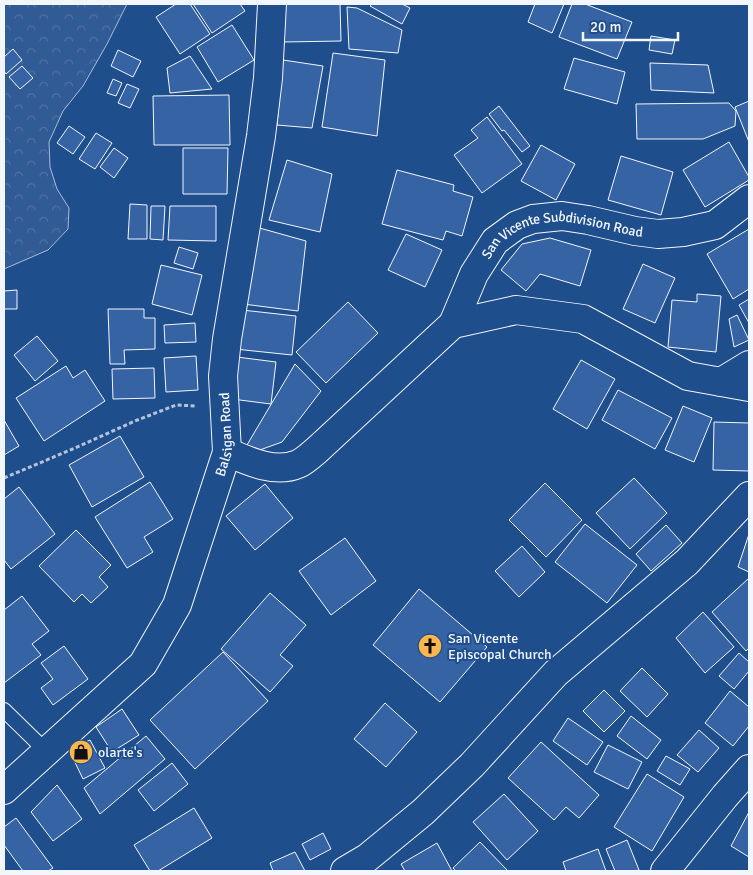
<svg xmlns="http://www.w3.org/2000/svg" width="753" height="875" viewBox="0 0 753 875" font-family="Signika,sans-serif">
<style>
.forest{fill:url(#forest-crowns);stroke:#a8bbd7}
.building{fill:#3563a3;stroke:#f2f6ff}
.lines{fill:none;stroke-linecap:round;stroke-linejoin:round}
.lane-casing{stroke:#f2f6ff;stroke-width:16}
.street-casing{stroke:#f2f6ff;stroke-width:30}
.secondary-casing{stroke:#f2f6ff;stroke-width:30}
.path{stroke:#b3c4dc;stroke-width:3;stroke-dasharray:4 2.5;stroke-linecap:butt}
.lane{stroke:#1f4e8c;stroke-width:14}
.street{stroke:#1f4e8c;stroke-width:28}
.secondary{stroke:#1f4e8c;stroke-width:28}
.labels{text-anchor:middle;stroke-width:4;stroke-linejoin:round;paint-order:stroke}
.street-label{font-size:14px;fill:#f2f6ff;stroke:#1f4e8c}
.poi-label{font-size:14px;fill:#f2f6ff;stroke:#1f4e8c;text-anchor:start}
</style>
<defs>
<pattern id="forest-crowns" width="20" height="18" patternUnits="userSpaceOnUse" patternTransform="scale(1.25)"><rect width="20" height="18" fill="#305b95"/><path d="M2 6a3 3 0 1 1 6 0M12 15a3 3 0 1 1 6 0" fill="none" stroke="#4e73a5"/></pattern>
</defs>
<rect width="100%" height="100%" fill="#1f4e8c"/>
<polygon class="forest" points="4,4 127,4 107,44 83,86 63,111 49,142 50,167 57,189 69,208 68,229 48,250 4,269"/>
<g class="building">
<polygon points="176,4 190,4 210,34 180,54 156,17"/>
<polygon points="193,4 240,4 245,11 212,33"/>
<polygon points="282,4 340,4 341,41 283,42"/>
<polygon points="372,4 402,4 410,8 402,24 370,6"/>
<polygon points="535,4 564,4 552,33 528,22"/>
<polygon points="572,4 585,4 632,22 617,59 559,37"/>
<polygon points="347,7 357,8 402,30 398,53 349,49"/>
<polygon points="232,25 254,60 218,82 197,47"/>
<polygon points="651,36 675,40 672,54 649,50"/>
<polygon points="13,49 22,60 6,74 4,71 4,57"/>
<polygon points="118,50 141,61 133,77 111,66"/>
<polygon points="333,53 385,60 377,136 322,127"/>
<polygon points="190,56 212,89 170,93 167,68"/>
<polygon points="574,58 625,72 617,104 564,89"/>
<polygon points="283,60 323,66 312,128 277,125"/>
<polygon points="650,63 708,65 714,93 651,90"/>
<polygon points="22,66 33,78 20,89 9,77"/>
<polygon points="113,79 122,83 116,96 107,93"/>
<polygon points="127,84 139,89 130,108 118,103"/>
<polygon points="229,95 230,145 154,145 153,96"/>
<polygon points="749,101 749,142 735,107"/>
<polygon points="729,103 736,111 735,126 703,139 637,139 636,104"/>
<polygon points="499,106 530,146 522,152 504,130 502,131 489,114"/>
<polygon points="487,117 522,164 482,193 454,155 478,138 471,130"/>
<polygon points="69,126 85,137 73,154 57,143"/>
<polygon points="96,133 112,143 95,169 79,159"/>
<polygon points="729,142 749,177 749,180 705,207 683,170"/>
<polygon points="541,145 575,164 556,200 521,181"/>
<polygon points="114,148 128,158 114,178 100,167"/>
<polygon points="183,148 228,148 227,194 183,194"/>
<polygon points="621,156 673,172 661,215 608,200"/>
<polygon points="287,160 332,174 320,232 269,220"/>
<polygon points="397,170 454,185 453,191 473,197 462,236 446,231 443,240 382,224"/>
<polygon points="130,204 147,205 147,239 128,239"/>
<polygon points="151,206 165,206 163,240 150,239"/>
<polygon points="170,206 216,206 216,241 168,240"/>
<polygon points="256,227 306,241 298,311 243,304"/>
<polygon points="749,229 749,289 733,299 707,254"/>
<polygon points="406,234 442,250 425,287 388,270"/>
<polygon points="550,238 591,250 580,286 540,274 526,291 501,270 522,244"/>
<polygon points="179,247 198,253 193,269 174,263"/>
<polygon points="643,264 675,278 655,323 623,309"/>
<polygon points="161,265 202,275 192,315 152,304"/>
<polygon points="17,290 17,309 4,309 4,291"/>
<polygon points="697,294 721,296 716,352 668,347 672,300 697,302"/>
<polygon points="749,299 749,323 739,305"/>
<polygon points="348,302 378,333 326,383 296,352"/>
<polygon points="108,309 144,309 144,318 155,318 155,349 124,350 125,364 110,364"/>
<polygon points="242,310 296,316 292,355 235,349"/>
<polygon points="737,315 749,340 734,347 729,319"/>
<polygon points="195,323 196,342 165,343 164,325"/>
<polygon points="37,336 58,361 35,381 14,355"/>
<polygon points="196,356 198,390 166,392 164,358"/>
<polygon points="229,356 276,362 271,404 224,398"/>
<polygon points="581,360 615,379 587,429 553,409"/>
<polygon points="295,364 321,391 282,442 257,451 244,450"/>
<polygon points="66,366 73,378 85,370 105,401 44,441 16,398"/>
<polygon points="154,368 155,398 113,399 112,369"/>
<polygon points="618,390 672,418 655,449 602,420"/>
<polygon points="683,406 712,418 694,462 665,450"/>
<polygon points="4,420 19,446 4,455"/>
<polygon points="714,422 749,423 749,471 713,470"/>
<polygon points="120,436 144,477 92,507 69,465"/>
<polygon points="634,478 667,513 630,549 596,513"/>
<polygon points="150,482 173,519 144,537 153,552 127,568 95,517"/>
<polygon points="545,483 582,520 546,557 509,520"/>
<polygon points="265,484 293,518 255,550 226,516"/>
<polygon points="19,487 55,534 11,569 4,560 4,499"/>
<polygon points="585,524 637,565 607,603 555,562"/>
<polygon points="666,525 682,543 651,571 636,554"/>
<polygon points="76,530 111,565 99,577 108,587 91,603 82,594 74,602 39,566"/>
<polygon points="749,534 749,572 738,567"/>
<polygon points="345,538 376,581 331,615 299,571"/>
<polygon points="522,546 545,572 519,597 495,571"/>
<polygon points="749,578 749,648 746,651 712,612"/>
<polygon points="419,589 487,647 440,702 373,645"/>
<polygon points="270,593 306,625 280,655 293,666 270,692 221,649"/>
<polygon points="22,596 49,631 32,644 41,655 4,683 4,610"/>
<polygon points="703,612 734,647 705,673 676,638"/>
<polygon points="64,646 88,679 53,705 41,688 53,679 41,663"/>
<polygon points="223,652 268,701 195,769 150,720"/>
<polygon points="739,653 749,662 749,671 734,689 719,676"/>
<polygon points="642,668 668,694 647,717 620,691"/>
<polygon points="604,690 625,711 604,732 583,711"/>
<polygon points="730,691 749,707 749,726 733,746 705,723"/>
<polygon points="385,703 417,732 386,767 354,739"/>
<polygon points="122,709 139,735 112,752 96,727"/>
<polygon points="631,716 661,740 647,759 617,736"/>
<polygon points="568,718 603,742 587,765 553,741"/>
<polygon points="699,730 719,748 698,772 677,755"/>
<polygon points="146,736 165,759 100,814 84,788"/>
<polygon points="90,740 105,768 83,779 69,750"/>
<polygon points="541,742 599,795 579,818 566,807 554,820 508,778"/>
<polygon points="608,745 642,762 628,789 594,772"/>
<polygon points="666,756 690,769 680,785 657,771"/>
<polygon points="172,763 188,784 154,811 138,790"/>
<polygon points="647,774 684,797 652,851 614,827"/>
<polygon points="57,785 82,819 53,841 31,812"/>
<polygon points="504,794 538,831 507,860 473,822"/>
<polygon points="194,808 212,838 158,871 150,871 134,845"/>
<polygon points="749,812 749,857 731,846"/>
<polygon points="16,818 53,868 48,871 23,871 4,845 4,827"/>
<polygon points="323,833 331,849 310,860 302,844"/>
<polygon points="627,840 639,870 635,871 615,871 606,849"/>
<polygon points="480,842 508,871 456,871 453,868"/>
<polygon points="437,843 452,871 405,871 401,864"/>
<polygon points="598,849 606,871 566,871 563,862"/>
<polygon points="295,852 305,871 273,871 270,863"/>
</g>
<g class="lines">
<g class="lane-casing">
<polyline id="lane" points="4,710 46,751"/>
</g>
<g class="street-casing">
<g id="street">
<polyline points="453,324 516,310 583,319 688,376 749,387"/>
<polyline points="721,382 749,365"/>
<path id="s1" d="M227,452c21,9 48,22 71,12 7,-3 14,-10 19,-14l136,-126 21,-50 21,-33 22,-16 16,-6 29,-3 26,4 47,11 23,3 25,-2 32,-7 34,-26"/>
<polyline points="345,871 367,858 423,812 472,765 556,673 687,562 749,496"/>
<polyline points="665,871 725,796 749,769"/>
</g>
</g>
<g class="secondary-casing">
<g id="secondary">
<path id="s2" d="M4,790l139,-126 34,-59 50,-153 -4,-76 4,-37 34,-203 7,-58 4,-74"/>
</g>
</g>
<polyline class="path" points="4,478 75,448 135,421 176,405 196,406"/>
<use href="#lane" class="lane"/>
<use href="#street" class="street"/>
<use href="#secondary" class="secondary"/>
</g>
<defs>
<g id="church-disc" transform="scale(1.25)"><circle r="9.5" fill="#ffb74d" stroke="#1f4e8c"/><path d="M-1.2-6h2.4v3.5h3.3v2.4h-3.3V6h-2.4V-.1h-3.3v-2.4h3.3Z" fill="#111"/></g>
<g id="shop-disc" transform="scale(1.25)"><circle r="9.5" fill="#ffb74d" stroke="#1f4e8c"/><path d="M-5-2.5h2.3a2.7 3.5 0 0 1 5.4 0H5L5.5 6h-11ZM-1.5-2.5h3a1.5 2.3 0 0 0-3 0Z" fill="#111"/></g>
</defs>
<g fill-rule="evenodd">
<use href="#church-disc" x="430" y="646"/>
<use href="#shop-disc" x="81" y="752"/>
</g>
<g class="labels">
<g class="street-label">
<text dy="5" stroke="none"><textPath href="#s1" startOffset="445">San Vicente Subdivision Road</textPath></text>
<text dy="5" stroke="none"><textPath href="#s2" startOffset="434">Balsigan Road</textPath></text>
</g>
<g class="poi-label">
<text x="448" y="643">San Vicente<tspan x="448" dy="16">Episcopal Church</tspan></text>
<text x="98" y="757">olarte's</text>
</g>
</g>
<rect width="753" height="875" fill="none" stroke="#f2f6ff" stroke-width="10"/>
<path d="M583 32v8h95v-8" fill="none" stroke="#f2f6ff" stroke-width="2.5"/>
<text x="590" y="32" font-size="15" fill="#f2f6ff" stroke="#1f4e8c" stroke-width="4" paint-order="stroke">20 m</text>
</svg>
